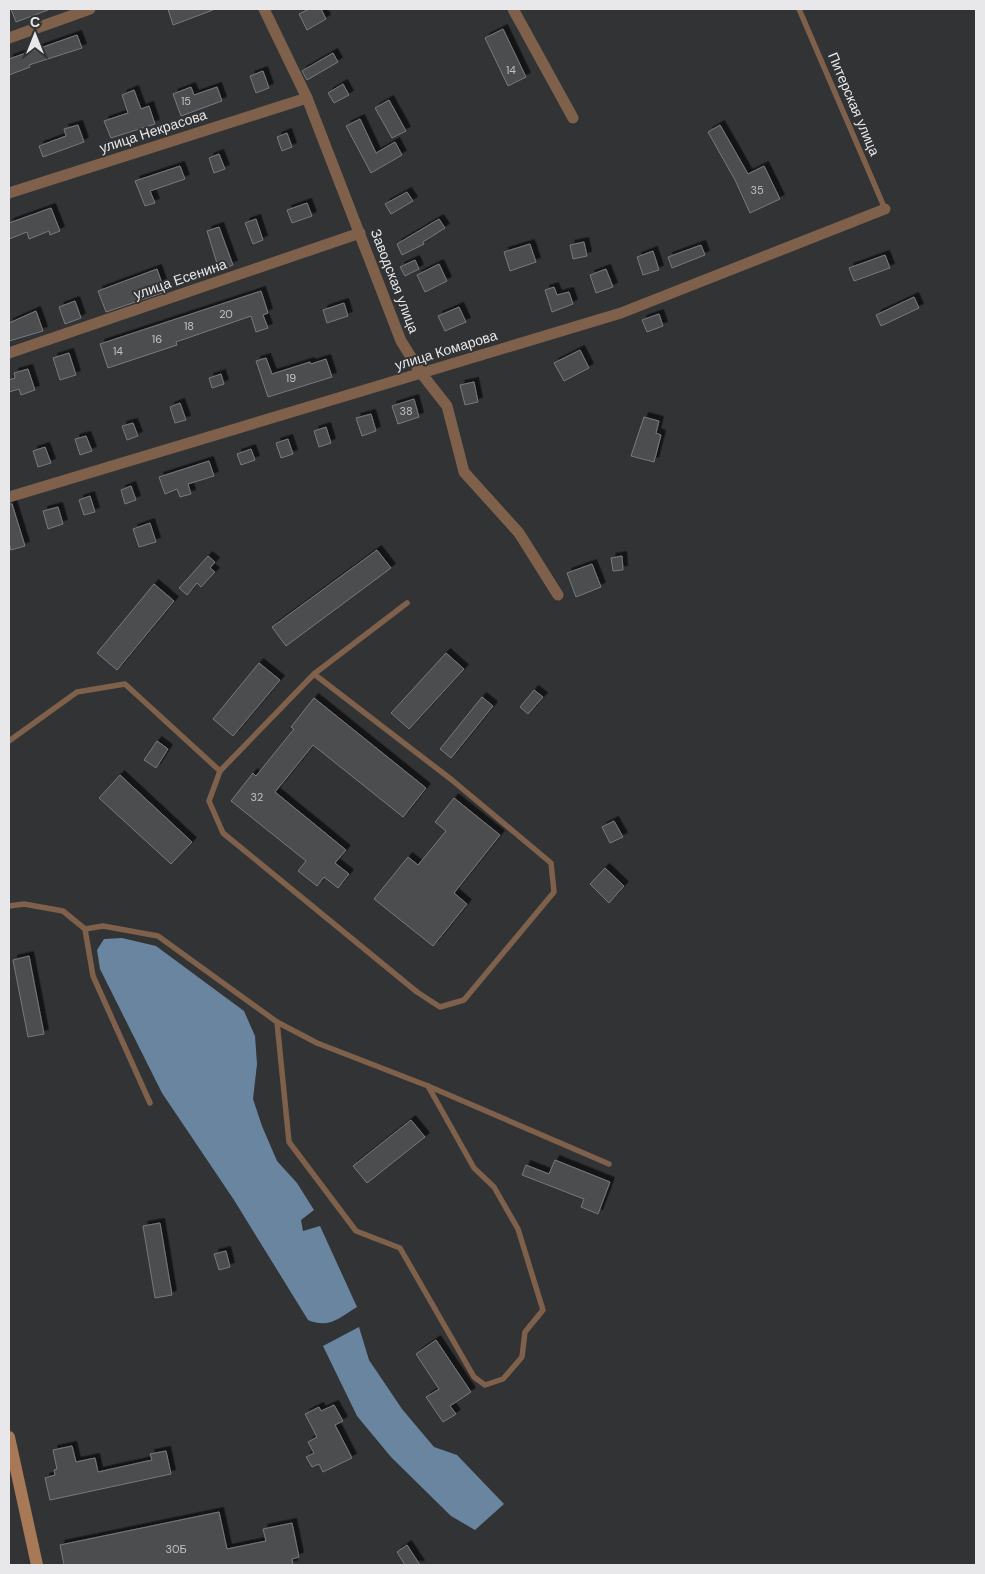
<svg xmlns="http://www.w3.org/2000/svg" width="985" height="1574" viewBox="0 0 985 1574" font-family="'DM Sans',sans-serif">
<style>
.water{fill:#6985a0}
.building{fill:#4c4d50;stroke:#78797b;filter:url(#shadow)}
.lines{fill:none;stroke-linecap:round;stroke-linejoin:round}
.service{stroke:#7e604b;stroke-width:5.5}
.minor{stroke:#7e604b;stroke-width:11}
.secondary{stroke:#a77956;stroke-width:12}
.labels{text-anchor:middle;stroke-width:4;stroke-linejoin:round;paint-order:stroke}
.number-label{font-size:11px;fill:#c1c1c4}
.street-label{font-size:14px;fill:#e8e8ea;stroke:#323335}
</style>
<defs>
<filter id="shadow"><feDropShadow dx="4.5" dy="-4.5" stdDeviation="0" flood-color="#0009"/></filter>
</defs>
<rect width="100%" height="100%" fill="#323335"/>
<g class="water">
<path d="M122,938l34,8 88,65 11,25 2,28 -4,35 9,27 15,35 20,22 17,27 -13,10 2,11 17,-5 37,81c-18,11 -28,22 -49,13l-74,-120 -72,-107 -62,-124 -3,-19 7,-11z"/>
<polygon points="359,1327 369,1360 402,1409 434,1447 457,1455 504,1504 475,1530 451,1516 391,1457 357,1416 323,1346"/>
</g>
<g class="building">
<polygon points="11,9 48,9 48,10 16,22"/>
<polygon points="168,9 213,9 213,10 173,25"/>
<polygon points="309,9 321,9 326,19 307,30 299,14"/>
<polygon points="503,29 526,77 508,86 485,38"/>
<polygon points="77,35 82,48 29,65 30,67 9,75 9,59"/>
<polygon points="333,53 338,62 307,80 302,71"/>
<polygon points="263,71 269,88 256,93 250,76"/>
<polygon points="343,84 349,95 334,103 328,93"/>
<polygon points="191,87 194,95 217,87 222,101 181,116 173,94"/>
<polygon points="134,90 141,109 149,106 155,124 111,138 104,121 128,113 122,95"/>
<polygon points="389,100 406,131 392,138 375,108"/>
<polygon points="360,119 376,153 395,142 402,155 371,173 346,126"/>
<polygon points="78,125 84,142 43,157 39,146 66,136 64,129"/>
<polygon points="720,125 748,174 764,166 780,199 750,213 735,180 708,132"/>
<polygon points="287,133 292,147 282,151 277,137"/>
<polygon points="219,154 225,169 214,173 209,158"/>
<polygon points="180,166 185,179 150,191 155,203 145,206 135,181"/>
<polygon points="407,192 413,201 391,214 385,204"/>
<polygon points="307,203 312,216 292,223 287,210"/>
<polygon points="51,208 60,231 50,235 49,231 29,239 27,232 9,239 9,223"/>
<polygon points="256,219 263,240 253,244 245,223"/>
<polygon points="439,219 445,228 423,242 424,244 402,255 397,244"/>
<polygon points="219,227 233,265 219,270 207,231"/>
<polygon points="584,242 587,256 573,259 570,245"/>
<polygon points="530,244 536,262 510,271 504,252"/>
<polygon points="701,245 705,255 672,268 668,257"/>
<polygon points="653,251 659,270 643,275 637,257"/>
<polygon points="885,255 890,268 854,281 849,268"/>
<polygon points="415,260 419,269 405,276 400,267"/>
<polygon points="439,264 447,281 425,292 417,275"/>
<polygon points="157,269 165,292 106,312 98,291"/>
<polygon points="606,269 613,287 596,293 590,275"/>
<polygon points="554,287 557,295 569,292 573,304 552,312 545,290"/>
<polygon points="261,291 268,313 263,315 268,328 256,332 251,316 176,342 177,345 108,368 100,344"/>
<polygon points="914,297 919,308 881,326 876,315"/>
<polygon points="75,301 81,318 65,324 59,307"/>
<polygon points="344,303 348,316 327,323 323,310"/>
<polygon points="459,307 466,322 445,331 438,316"/>
<polygon points="36,311 43,331 9,341 9,323"/>
<polygon points="659,314 663,326 647,332 642,320"/>
<polygon points="580,350 589,368 564,381 554,363"/>
<polygon points="69,353 76,375 60,380 53,358"/>
<polygon points="266,358 272,374 310,362 311,364 326,359 332,377 268,397 256,361"/>
<polygon points="28,369 35,390 21,395 19,389 9,392 9,380 15,378 14,373"/>
<polygon points="221,374 224,384 212,388 209,378"/>
<polygon points="474,382 478,402 465,405 460,385"/>
<polygon points="414,399 419,417 398,424 392,406"/>
<polygon points="180,403 186,420 175,423 170,407"/>
<polygon points="371,414 376,431 362,436 356,418"/>
<polygon points="644,417 659,421 656,433 661,435 654,462 631,456"/>
<polygon points="133,423 138,436 127,440 122,426"/>
<polygon points="326,427 331,443 319,447 314,431"/>
<polygon points="86,436 92,451 80,455 75,439"/>
<polygon points="288,439 293,454 281,458 276,443"/>
<polygon points="45,447 51,463 38,467 33,451"/>
<polygon points="251,449 255,460 241,465 237,454"/>
<polygon points="209,461 214,476 188,484 191,494 180,497 177,489 165,494 159,477"/>
<polygon points="131,486 136,500 125,504 121,490"/>
<polygon points="90,496 95,512 84,515 79,500"/>
<polygon points="9,504 12,504 25,546 11,550 9,543"/>
<polygon points="58,507 63,524 48,529 43,511"/>
<polygon points="150,523 156,542 139,547 133,529"/>
<polygon points="377,550 391,568 286,646 272,627"/>
<polygon points="208,556 215,562 210,568 215,572 201,587 197,583 187,595 179,588"/>
<polygon points="622,556 623,570 613,571 611,558"/>
<polygon points="592,564 601,587 576,597 567,573"/>
<polygon points="154,584 174,601 117,670 97,653"/>
<polygon points="446,653 464,669 409,729 391,713"/>
<polygon points="259,663 280,680 233,736 213,719"/>
<polygon points="534,690 543,697 528,714 520,707"/>
<polygon points="482,697 493,706 451,758 440,749"/>
<polygon points="314,698 426,788 403,817 313,745 275,792 346,850 335,863 349,874 338,888 324,877 317,886 298,871 306,861 231,801 253,773 256,776 294,729 291,727"/>
<polygon points="157,741 168,749 156,768 144,760"/>
<polygon points="120,775 192,842 171,864 99,798"/>
<polygon points="454,798 500,835 454,893 467,904 433,946 374,899 408,857 418,865 446,831 435,822"/>
<polygon points="614,821 623,837 610,843 602,827"/>
<polygon points="605,868 624,886 609,903 590,884"/>
<polygon points="29,956 44,1034 28,1037 13,960"/>
<polygon points="411,1120 425,1137 367,1183 353,1166"/>
<polygon points="555,1160 610,1182 598,1214 581,1207 584,1199 522,1175 526,1165 549,1174"/>
<polygon points="160,1223 172,1295 155,1298 143,1226"/>
<polygon points="226,1251 230,1267 219,1270 214,1254"/>
<polygon points="436,1340 471,1392 450,1406 456,1414 443,1422 426,1397 439,1389 416,1354"/>
<polygon points="334,1405 343,1421 335,1425 352,1458 323,1472 319,1464 312,1467 306,1457 314,1453 308,1442 317,1437 305,1414 319,1407 321,1411"/>
<polygon points="72,1446 76,1462 95,1458 98,1472 152,1460 150,1454 166,1451 171,1474 50,1500 45,1478 55,1475 54,1470 57,1469 53,1450"/>
<polygon points="219,1512 227,1549 266,1541 263,1529 292,1523 299,1557 292,1559 293,1565 64,1565 60,1545"/>
<polygon points="407,1545 420,1565 405,1565 397,1552"/>
</g>
<g class="lines">
<g class="service">
<polyline points="799,9 885,209"/>
<polyline points="314,674 452,780 551,863 554,892 464,1000 440,1007 417,992 223,833 209,801 220,771 314,674 407,603"/>
<polyline points="9,741 77,692 125,684 220,771"/>
<polyline points="9,906 24,904 63,911 85,929 93,976 150,1103"/>
<polyline points="85,929 103,926 158,936 277,1022 317,1043 428,1086 609,1164"/>
<polyline points="277,1022 289,1142 356,1231 400,1248 474,1377 485,1385 503,1379 522,1357 525,1332 543,1310 518,1229 494,1187 474,1168 428,1086"/>
</g>
<g class="minor">
<polyline points="264,9 307,98 401,341 421,373 447,406 464,472 519,533 558,595"/>
<polyline points="513,9 573,118"/>
<polyline points="9,38 90,9"/>
<polyline points="9,193 307,98"/>
<polyline points="9,353 360,233"/>
<polyline points="9,497 621,313 885,209"/>
</g>
<polyline class="secondary" points="9,1437 37,1565"/>
</g>
<g class="labels">
<g class="number-label">
<text x="511" y="74">14</text>
<text x="186" y="105">15</text>
<text x="757" y="194">35</text>
<text x="226" y="318">20</text>
<text x="189" y="330">18</text>
<text x="157" y="343">16</text>
<text x="118" y="355">14</text>
<text x="291" y="382">19</text>
<text x="406" y="415">38</text>
<text x="257" y="801">32</text>
<text x="176" y="1553">30Б</text>
</g>
<g class="street-label">
<text transform="translate(854 104) rotate(67)" y="5">Питерская улица</text>
<text transform="translate(153 131) rotate(-18)" y="5">улица Некрасова</text>
<text transform="translate(180 279) rotate(-19)" y="5">улица Есенина</text>
<text transform="translate(395 281) rotate(69)" y="5">Заводская улица</text>
<text transform="translate(446 350) rotate(-17)" y="5">улица Комарова</text>
</g>
</g>
<rect width="985" height="1574" fill="none" stroke="#e8e8ea" stroke-width="20"/>
<g transform="translate(35 35)" stroke="#323335" stroke-width="4" paint-order="stroke">
<path d="M0-4L9 19L0 12L-9 19Z" fill="#e8e8ea"/>
<text y="-8" font-size="14" font-weight="bold" text-anchor="middle" fill="#e8e8ea">С</text>
</g>
</svg>
